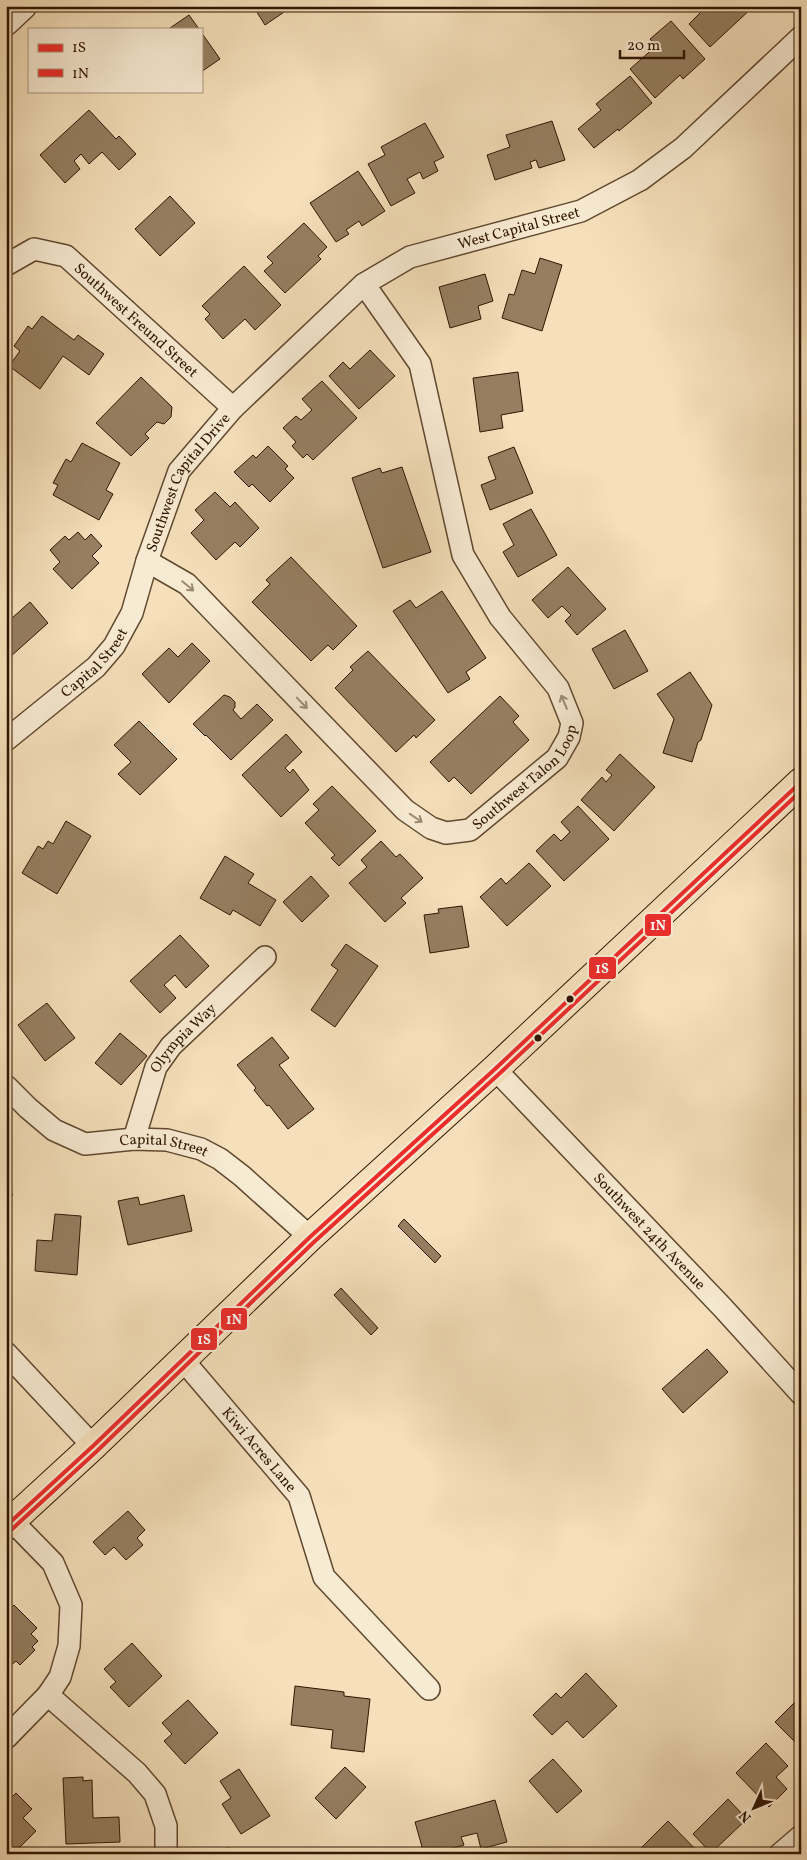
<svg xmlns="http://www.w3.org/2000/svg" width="807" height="1860" viewBox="0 0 807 1860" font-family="Vollkorn,serif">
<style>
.building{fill:#967f61;stroke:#301500}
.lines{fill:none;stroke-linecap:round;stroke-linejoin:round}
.minor-casing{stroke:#61482f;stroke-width:24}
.tertiary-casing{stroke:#61482f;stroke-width:29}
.primary-casing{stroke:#301500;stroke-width:30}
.minor{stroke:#f8ebd3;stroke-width:21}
.tertiary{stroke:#f8ebd3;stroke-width:26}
.primary{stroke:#f5e0bb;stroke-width:28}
.bus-1-casing{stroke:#f8ebd3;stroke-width:8}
.bus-2-casing{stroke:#f8ebd3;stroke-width:8}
.bus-1{stroke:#ec2d2c;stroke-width:4}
.bus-2{stroke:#ec2d2c;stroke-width:4}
.oneway{stroke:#9e8b74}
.bus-dot{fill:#301500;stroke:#f8ebd3;stroke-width:2}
.labels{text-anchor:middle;stroke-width:4;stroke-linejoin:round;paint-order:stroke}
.street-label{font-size:15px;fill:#301500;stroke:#f8ebd3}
.line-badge{stroke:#f8ebd3;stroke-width:2}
.badge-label{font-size:14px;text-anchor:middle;font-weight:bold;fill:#fff}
</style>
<rect width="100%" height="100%" fill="#f5e0bb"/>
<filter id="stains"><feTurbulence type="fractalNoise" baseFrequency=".004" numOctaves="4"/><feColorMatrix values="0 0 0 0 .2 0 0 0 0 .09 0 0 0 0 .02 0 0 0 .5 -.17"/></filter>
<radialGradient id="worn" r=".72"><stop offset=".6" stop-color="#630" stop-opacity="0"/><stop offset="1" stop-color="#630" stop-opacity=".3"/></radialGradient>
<g class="building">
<polygon points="253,6 293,6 265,25"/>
<polygon points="707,6 754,6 710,47 689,24"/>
<polygon points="189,15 199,29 170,29 170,28"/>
<polygon points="671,21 705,59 683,79 680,75 655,98 630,69 656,46 650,39"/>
<polygon points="201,32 220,59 201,72"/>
<polygon points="630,76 652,103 619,131 618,129 594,148 578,129 601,110 596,104"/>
<polygon points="89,110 116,139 119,136 136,154 119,170 102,152 89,164 81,154 74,161 80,169 65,183 40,155"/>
<polygon points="552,121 565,160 539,168 536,160 530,162 532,168 495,180 487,155 510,147 506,135"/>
<polygon points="425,123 444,157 434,162 438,171 423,179 420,172 407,179 415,193 391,206 368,164 385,155 381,147"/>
<polygon points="358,171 385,211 362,226 359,221 346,230 349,234 336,242 310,203"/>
<polygon points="170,196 195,223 160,256 135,229"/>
<polygon points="304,223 327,247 318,256 321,259 285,293 264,271 273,263 267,257"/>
<polygon points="540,258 562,265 542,331 502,318 509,294 514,295 522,270 535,274"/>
<polygon points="244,266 281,305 255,330 245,319 223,339 205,319 210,314 202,306"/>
<polygon points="485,274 493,301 478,306 481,319 450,328 439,287"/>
<polygon points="42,316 74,340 78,335 104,354 89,375 63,356 40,389 9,366 20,351 14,346 28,326 32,329"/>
<polygon points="370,350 395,376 359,409 329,376 343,362 350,369"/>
<polygon points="518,372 523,411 501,415 503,428 480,432 473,378"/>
<polygon points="141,377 172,407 171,417 164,424 157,422 145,434 149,438 131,456 96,423"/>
<polygon points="322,381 357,418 313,460 307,454 303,458 292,446 296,442 283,428 296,416 301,420 312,410 302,399"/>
<polygon points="82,443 120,463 106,490 113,494 99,520 53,495 58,485 53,483 66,459 71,462"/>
<polygon points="268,446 288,466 285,469 294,478 270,502 252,484 249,487 234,472 253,455 256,458"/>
<polygon points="514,447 533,493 490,510 481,485 496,479 488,457"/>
<polygon points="402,467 431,552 383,568 352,478 380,468 382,473"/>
<polygon points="215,492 230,507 235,502 259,528 240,547 235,542 216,560 191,533 204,520 195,510"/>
<polygon points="531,509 557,555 518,577 503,552 514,545 503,524"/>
<polygon points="78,532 85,540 91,534 102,546 92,556 99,563 72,589 53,569 60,562 50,550 65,536 69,540"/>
<polygon points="291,557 357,626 333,650 328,645 311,661 252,602 270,584 266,580"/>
<polygon points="568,567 606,609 577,635 565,621 571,615 562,606 548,618 532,600"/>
<polygon points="442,591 486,658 466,672 470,679 448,693 393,611 410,600 416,608"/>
<polygon points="30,602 48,623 10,657 6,653 6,612 12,618"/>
<polygon points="625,630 648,671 614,689 592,649"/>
<polygon points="192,643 210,661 169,703 142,674 169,648 178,657"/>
<polygon points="368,651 435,720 416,738 414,735 396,752 335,688 353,670 350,667"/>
<polygon points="690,672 712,705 701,740 698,742 692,762 663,753 674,719 657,694"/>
<polygon points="224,695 230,697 235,702 235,707 233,710 241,719 257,704 273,720 231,760 206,735 205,736 193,724"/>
<polygon points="500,696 519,716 513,722 529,740 471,794 454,777 449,782 430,762"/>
<polygon points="139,721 177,759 140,795 118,774 131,762 114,745"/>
<polygon points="286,734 302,752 285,768 290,773 293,769 309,790 281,817 242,775"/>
<polygon points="620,754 655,787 614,831 581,800 602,777 606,782 612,775 606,770"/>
<polygon points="332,786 376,831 339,866 331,858 335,855 305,823 319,810 313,804"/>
<polygon points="578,806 609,839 564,881 536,851 554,834 561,841 570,832 561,822"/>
<polygon points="66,821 91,836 57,894 22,873 38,846 43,849 48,841 53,844"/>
<polygon points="381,841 396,857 400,854 423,878 401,898 406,903 385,922 349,883 367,867 361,860"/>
<polygon points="225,856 254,874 248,883 276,900 260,926 233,910 230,915 200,898"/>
<polygon points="529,863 551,886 507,926 480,897 501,878 506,884"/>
<polygon points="311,876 329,896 302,922 283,902"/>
<polygon points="462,906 469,947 430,953 424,915 439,913 438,909"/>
<polygon points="180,935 209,966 186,988 175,975 164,985 176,998 160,1013 130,981"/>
<polygon points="346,944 378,966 335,1027 311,1010 338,970 331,965"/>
<polygon points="47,1003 75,1038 45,1061 18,1025"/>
<polygon points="120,1033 147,1056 121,1085 95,1063"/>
<polygon points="272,1037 289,1058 279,1065 314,1109 288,1129 269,1105 267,1106 254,1090 256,1088 237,1065"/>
<polygon points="6,1185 13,1195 6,1200"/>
<polygon points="184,1195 192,1231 128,1245 118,1201 138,1197 140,1205"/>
<polygon points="55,1214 81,1216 77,1275 35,1271 37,1240 52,1241"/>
<polygon points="404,1219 441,1256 435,1263 398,1226"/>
<polygon points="341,1288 378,1328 371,1335 334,1295"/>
<polygon points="707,1349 728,1372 683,1413 662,1389"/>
<polygon points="128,1511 145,1530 137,1538 143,1545 126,1560 114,1547 105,1555 93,1542"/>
<polygon points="14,1605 37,1628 31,1634 38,1641 32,1647 35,1650 20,1665 16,1661 6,1670 6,1613"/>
<polygon points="132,1643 162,1676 129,1707 110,1687 116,1682 104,1669"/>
<polygon points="586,1673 617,1706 583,1738 567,1721 552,1735 533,1715 556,1693 561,1698"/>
<polygon points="295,1686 344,1692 344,1696 370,1699 364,1752 331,1748 333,1730 291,1725"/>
<polygon points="798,1699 801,1701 801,1748 775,1722"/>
<polygon points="188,1700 218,1733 185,1764 164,1741 172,1734 162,1723"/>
<polygon points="766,1743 788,1766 776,1777 787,1789 769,1807 736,1773"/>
<polygon points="553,1759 582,1791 557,1813 529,1781"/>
<polygon points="345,1767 366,1787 336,1819 315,1798"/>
<polygon points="239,1769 270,1816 241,1834 222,1804 231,1798 220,1781"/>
<polygon points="83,1777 83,1781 92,1780 93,1818 119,1817 120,1842 66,1844 63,1778"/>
<polygon points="16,1793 32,1809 23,1818 36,1831 13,1854 6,1854 6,1803"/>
<polygon points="728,1799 747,1819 711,1853 693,1834"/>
<polygon points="495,1800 507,1842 481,1849 477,1833 461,1837 464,1845 433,1854 424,1854 415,1822"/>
<polygon points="668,1821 700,1854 635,1854"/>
<polygon points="226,1848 257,1851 257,1854 225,1854"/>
</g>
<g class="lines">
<g class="minor-casing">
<g id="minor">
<path id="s1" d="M6,265l28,-16 32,7 167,152"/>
<path id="s2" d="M147,561l40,23 218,226 26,18 15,5 24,-3 87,-72 12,-21 3,-14 -14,-35 -58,-71 -37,-62 -43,-191 -56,-80"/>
<path id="s3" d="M6,740l90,-73 18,-21 18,-33 15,-52 32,-90 54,-63 131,-124 46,-27 171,-46 59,-31 43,-32 118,-111"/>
<path id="s4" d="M495,1069l228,239 78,86"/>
<path id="s5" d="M6,1086l22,22 26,22 31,14 49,-5 33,1 34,9 19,10 22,17 68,61"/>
<path id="s6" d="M134,1139l22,-72 15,-21 94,-89"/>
<polyline points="6,1353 93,1446"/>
<path id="s7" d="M182,1359l117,137 25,81 105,112"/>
<polyline points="48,1695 137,1773 155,1794 166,1826 166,1854"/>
<polyline points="6,1738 48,1695 60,1677 69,1646 71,1605 53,1563 12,1521"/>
<polyline points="780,1854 801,1836"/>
</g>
</g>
<g class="tertiary-casing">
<polyline id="tertiary" points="6,22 23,6"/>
</g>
<g class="primary-casing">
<polyline id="primary" points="6,1526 93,1446 310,1237 495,1069 801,782"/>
</g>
<use href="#minor" class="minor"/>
<use href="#tertiary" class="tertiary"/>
<use href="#primary" class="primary"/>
<g class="bus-1-casing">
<polyline id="bus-1" points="6,1526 93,1446 310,1237 495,1069 801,782"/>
</g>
<g class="bus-2-casing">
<polyline id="bus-2" points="10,1531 97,1451 314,1242 499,1074 801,791"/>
</g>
<use href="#bus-1" class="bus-1"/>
<use href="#bus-2" class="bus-2"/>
</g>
<defs><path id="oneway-shaft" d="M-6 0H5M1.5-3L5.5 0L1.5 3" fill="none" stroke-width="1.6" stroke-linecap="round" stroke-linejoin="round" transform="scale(1.25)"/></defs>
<g class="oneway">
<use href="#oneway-shaft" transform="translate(188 586) rotate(40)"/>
<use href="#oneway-shaft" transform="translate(564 702) rotate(-113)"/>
<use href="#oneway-shaft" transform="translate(302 703) rotate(46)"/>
<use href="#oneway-shaft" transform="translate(416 818) rotate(34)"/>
</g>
<g class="bus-dot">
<circle cx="570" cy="999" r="4.5"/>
<circle cx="538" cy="1038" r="4.5"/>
</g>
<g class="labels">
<g class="street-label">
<text dy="5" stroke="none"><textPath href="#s3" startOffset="760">West Capital Street</textPath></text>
<text dy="5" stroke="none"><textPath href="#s1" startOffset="160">Southwest Freund Street</textPath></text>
<text dy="5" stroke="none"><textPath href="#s3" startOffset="325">Southwest Capital Drive</textPath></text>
<text dy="5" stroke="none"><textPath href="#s3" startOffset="118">Capital Street</textPath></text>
<text dy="5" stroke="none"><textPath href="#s2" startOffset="509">Southwest Talon Loop</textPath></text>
<text dy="5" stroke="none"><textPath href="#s6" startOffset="115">Olympia Way</textPath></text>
<text dy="5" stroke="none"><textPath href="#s5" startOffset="179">Capital Street</textPath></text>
<text dy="5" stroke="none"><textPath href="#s4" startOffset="224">Southwest 24th Avenue</textPath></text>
<text dy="5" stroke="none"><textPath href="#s7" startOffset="119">Kiwi Acres Lane</textPath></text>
</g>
</g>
<g class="line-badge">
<rect x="644" y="913" width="28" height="24" rx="5" fill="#ec2d2c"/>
<rect x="588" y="956" width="29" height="24" rx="5" fill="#ec2d2c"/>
<rect x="220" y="1307" width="28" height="24" rx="5" fill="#ec2d2c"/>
<rect x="190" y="1327" width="28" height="24" rx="5" fill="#ec2d2c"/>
</g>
<g class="badge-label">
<text x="658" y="930">1N</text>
<text x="602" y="973">1S</text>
<text x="234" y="1324">1N</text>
<text x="204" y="1344">1S</text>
</g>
<rect width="807" height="1860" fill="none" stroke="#f5e0bb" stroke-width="25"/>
<rect x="8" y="8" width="792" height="1845" fill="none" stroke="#301500" stroke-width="2.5"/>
<rect x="12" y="12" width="782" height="1835" fill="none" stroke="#301500"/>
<rect x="28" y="28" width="175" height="65" fill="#f8ebd3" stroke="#a8957f"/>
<rect x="38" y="44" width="25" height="8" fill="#ec2d2c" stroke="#a8957f"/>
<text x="72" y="52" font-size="15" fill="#301500">1S</text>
<rect x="38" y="69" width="25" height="8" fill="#ec2d2c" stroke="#a8957f"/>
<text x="72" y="78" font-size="15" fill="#301500">1N</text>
<g transform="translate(754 1808) rotate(226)" stroke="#f8ebd3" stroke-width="4" paint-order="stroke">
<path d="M0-4L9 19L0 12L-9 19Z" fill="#301500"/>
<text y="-8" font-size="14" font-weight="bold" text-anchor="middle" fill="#301500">N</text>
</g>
<path d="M620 50v8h64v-8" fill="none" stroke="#301500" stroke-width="2.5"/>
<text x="627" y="50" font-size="15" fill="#301500" stroke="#f8ebd3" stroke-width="4" paint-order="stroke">20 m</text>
<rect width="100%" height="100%" filter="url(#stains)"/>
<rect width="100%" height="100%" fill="url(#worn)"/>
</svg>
